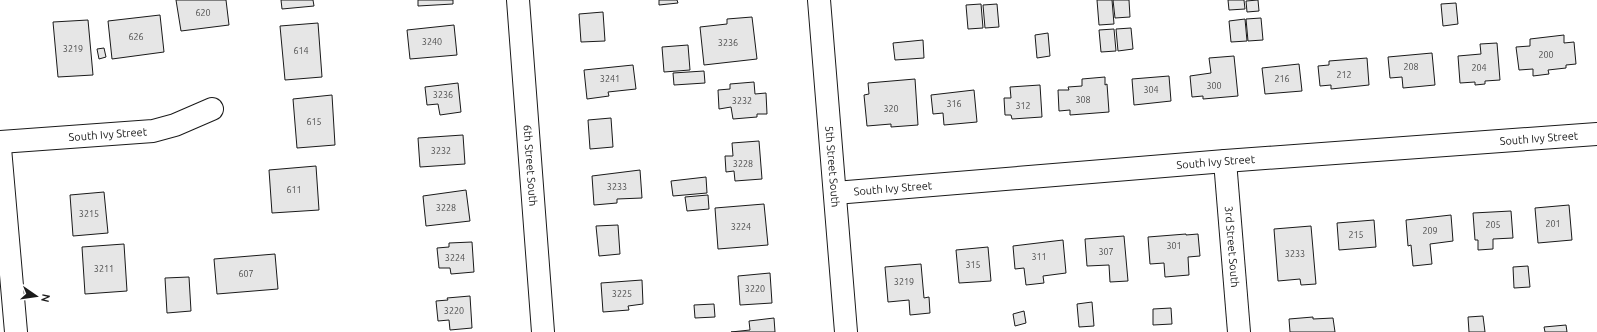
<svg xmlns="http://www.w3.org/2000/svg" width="1597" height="332" viewBox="0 0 1597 332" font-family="Ubuntu,sans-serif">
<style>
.building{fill:#e6e6e6;stroke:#1a1a1a}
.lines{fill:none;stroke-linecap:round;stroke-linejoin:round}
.street-casing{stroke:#1a1a1a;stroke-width:24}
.secondary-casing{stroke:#1a1a1a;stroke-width:24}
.street{stroke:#fff;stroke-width:22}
.secondary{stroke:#fff;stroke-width:22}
.labels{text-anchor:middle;stroke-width:3;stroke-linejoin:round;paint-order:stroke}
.number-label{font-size:9px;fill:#4d4d4d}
.street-label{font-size:11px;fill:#1a1a1a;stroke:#fff}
</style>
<rect width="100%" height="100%" fill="#fff"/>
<g class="building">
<polygon points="176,0 226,0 229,25 181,31"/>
<polygon points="281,0 313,0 314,6 282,9"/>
<polygon points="418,0 453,0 453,4 418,6"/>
<polygon points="659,0 677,0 678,3 659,5"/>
<polygon points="1097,0 1112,0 1114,24 1099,25"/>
<polygon points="1113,0 1129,0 1130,17 1115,18"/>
<polygon points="1228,0 1244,0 1245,9 1229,10"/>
<polygon points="1258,0 1259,11 1247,12 1246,1"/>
<polygon points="1456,3 1458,24 1443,26 1441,4"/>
<polygon points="981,4 983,28 968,29 966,5"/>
<polygon points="997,4 999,27 985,28 983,5"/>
<polygon points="603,12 605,41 581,42 579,14"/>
<polygon points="160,15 164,52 112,59 108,21"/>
<polygon points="752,17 757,59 704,65 700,27 727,24 727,19"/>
<polygon points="1261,18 1263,40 1248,41 1246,19"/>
<polygon points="1245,19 1247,41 1231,42 1229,21"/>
<polygon points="88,20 93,75 58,77 53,22"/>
<polygon points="318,23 322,77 285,80 280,26"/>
<polygon points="454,25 457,55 410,59 407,30"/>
<polygon points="1131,28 1133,49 1118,51 1116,29"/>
<polygon points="1114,29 1116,51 1101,52 1099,30"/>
<polygon points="1048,33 1050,56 1037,58 1035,35"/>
<polygon points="1564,35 1564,43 1574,42 1576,64 1566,65 1566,68 1548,70 1549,74 1533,76 1533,69 1519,70 1516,47 1530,46 1530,39"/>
<polygon points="923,40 924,58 895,60 893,43"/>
<polygon points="1497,43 1500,80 1485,81 1485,84 1475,85 1475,82 1460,83 1458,56 1481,54 1480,44"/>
<polygon points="688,45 690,70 664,72 662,47"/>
<polygon points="104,48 106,57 99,59 97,49"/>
<polygon points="1432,53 1435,85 1403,88 1402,77 1390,78 1388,57"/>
<polygon points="1234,56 1238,96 1203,99 1203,96 1192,97 1190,76 1211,73 1209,58"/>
<polygon points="1367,58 1369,85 1331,89 1331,85 1320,86 1318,66 1329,65 1329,61"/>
<polygon points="1299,64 1302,91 1265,94 1262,68"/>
<polygon points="633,65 636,89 608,92 609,96 587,99 584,70"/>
<polygon points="704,71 705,83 674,85 673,73"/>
<polygon points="1169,76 1171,101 1134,105 1132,79"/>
<polygon points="1105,77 1105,85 1107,84 1109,112 1070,115 1070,110 1059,111 1058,90 1069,90 1068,87 1082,86 1082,79"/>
<polygon points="915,79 918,125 891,127 891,124 867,126 864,95 869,94 868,83"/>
<polygon points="754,82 755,94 766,93 767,114 757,114 757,117 733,119 731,107 719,109 718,90 730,89 730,84"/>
<polygon points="458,83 461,112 440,115 438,104 427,105 425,87"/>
<polygon points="1040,85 1042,117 1012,119 1011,115 1005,115 1004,98 1011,98 1010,87"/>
<polygon points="974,90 977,122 944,125 943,113 933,114 931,95"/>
<polygon points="332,95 335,145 297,148 293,99"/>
<polygon points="611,118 613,147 590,149 588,120"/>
<polygon points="463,135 465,164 420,167 418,138"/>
<polygon points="759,141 762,179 735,181 734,171 726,172 725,156 733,156 732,143"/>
<polygon points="316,166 319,210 272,213 269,170"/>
<polygon points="640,170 642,198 617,199 617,203 594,205 592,176"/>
<polygon points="706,177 707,193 673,196 671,181"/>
<polygon points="466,190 470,221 426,226 423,196"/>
<polygon points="104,192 108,233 73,236 70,195"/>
<polygon points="708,195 709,209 687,211 685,197"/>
<polygon points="764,204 768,245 718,249 715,208"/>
<polygon points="1569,205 1572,240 1538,243 1535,208"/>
<polygon points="1511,211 1513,238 1493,239 1493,249 1478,250 1478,240 1475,240 1473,213"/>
<polygon points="1451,215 1453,241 1430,244 1432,264 1413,266 1411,245 1408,246 1406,220"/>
<polygon points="1374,220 1376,247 1339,250 1337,223"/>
<polygon points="618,225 620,254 599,256 596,226"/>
<polygon points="1311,226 1316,284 1301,285 1300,279 1278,281 1274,229"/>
<polygon points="1186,234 1186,235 1198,234 1200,256 1188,257 1189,275 1165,277 1164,263 1150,264 1148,237"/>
<polygon points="1124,236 1128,281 1110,282 1109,265 1087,266 1085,239"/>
<polygon points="1063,240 1066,273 1043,276 1044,283 1026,285 1024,268 1015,269 1013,246"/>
<polygon points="472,242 474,272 451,274 450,268 439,268 437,248 449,247 449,243"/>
<polygon points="124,244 127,291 85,294 82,247"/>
<polygon points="988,247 991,281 959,283 956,250"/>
<polygon points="275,254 278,289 217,294 214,259"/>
<polygon points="921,264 924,298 929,297 930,313 910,315 909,300 888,302 885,267"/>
<polygon points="1528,266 1530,287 1514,288 1513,267"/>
<polygon points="770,273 772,303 740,305 738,276"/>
<polygon points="189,277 191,311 167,313 165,278"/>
<polygon points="642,280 643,304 628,306 629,310 603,312 601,283"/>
<polygon points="470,296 472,328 450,330 449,320 438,321 436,301 448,300 447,298"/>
<polygon points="1092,302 1094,326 1079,327 1077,304"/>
<polygon points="714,304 715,317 695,318 694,305"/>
<polygon points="1171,308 1172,324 1153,325 1153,309"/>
<polygon points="1024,311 1026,323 1015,326 1013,314"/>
<polygon points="1483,316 1485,332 1469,332 1468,317"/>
<polygon points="1313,317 1313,319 1333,318 1335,332 1290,332 1289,319"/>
<polygon points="774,318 775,332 731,332 750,330 749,321"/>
<polygon points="1566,325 1567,332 1545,332 1544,327"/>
</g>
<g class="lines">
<g class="street-casing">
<g id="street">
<path id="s1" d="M518,0l25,332"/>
<path id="s2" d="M819,0l27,332"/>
<path id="s3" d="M0,142l153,-11 22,-6 37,-16"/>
<path id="s4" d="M1225,161l14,171"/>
<path id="s5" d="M835,193l390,-32 372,-27"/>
</g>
</g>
<g class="secondary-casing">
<polyline id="secondary" points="0,148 16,332"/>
</g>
<use href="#street" class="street"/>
<use href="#secondary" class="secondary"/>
</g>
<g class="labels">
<g class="number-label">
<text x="203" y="16">620</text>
<text x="136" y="40">626</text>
<text x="432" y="45">3240</text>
<text x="728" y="46">3236</text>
<text x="73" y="52">3219</text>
<text x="301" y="54">614</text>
<text x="1546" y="58">200</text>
<text x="1411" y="70">208</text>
<text x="1479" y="71">204</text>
<text x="1344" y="78">212</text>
<text x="610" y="82">3241</text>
<text x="1282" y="82">216</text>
<text x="1214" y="89">300</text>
<text x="1151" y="93">304</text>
<text x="443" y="98">3236</text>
<text x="1083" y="103">308</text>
<text x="742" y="104">3232</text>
<text x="954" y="107">316</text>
<text x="1023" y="109">312</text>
<text x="891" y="112">320</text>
<text x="314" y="125">615</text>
<text x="441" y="154">3232</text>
<text x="743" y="167">3228</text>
<text x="617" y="190">3233</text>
<text x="294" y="193">611</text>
<text x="446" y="211">3228</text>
<text x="89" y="217">3215</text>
<text x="1553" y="227">201</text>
<text x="1493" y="228">205</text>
<text x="741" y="230">3224</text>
<text x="1430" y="234">209</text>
<text x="1356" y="238">215</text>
<text x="1174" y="249">301</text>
<text x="1106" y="255">307</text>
<text x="1295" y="257">3233</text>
<text x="1039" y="260">311</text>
<text x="455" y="261">3224</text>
<text x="973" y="268">315</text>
<text x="104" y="272">3211</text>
<text x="246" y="277">607</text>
<text x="904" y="285">3219</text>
<text x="755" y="292">3220</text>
<text x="622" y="297">3225</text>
<text x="454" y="314">3220</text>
</g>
<g class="street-label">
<text dy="4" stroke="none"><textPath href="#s3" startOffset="108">South Ivy Street</textPath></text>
<text dy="4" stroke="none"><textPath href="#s5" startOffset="706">South Ivy Street</textPath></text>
<text dy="4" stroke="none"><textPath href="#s5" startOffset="382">South Ivy Street</textPath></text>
<text dy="4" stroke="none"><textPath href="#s1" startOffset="166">6th Street South</textPath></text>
<text dy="4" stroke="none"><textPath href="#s2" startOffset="167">5th Street South</textPath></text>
<text dy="4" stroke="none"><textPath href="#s5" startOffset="58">South Ivy Street</textPath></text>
<text dy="4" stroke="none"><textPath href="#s4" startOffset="86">3rd Street South</textPath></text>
</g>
</g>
<g transform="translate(36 296) rotate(103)" stroke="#ffffff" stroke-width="3" paint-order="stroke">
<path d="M0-3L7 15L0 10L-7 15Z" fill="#1a1a1a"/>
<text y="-6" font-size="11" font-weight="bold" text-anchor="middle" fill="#1a1a1a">N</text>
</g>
</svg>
